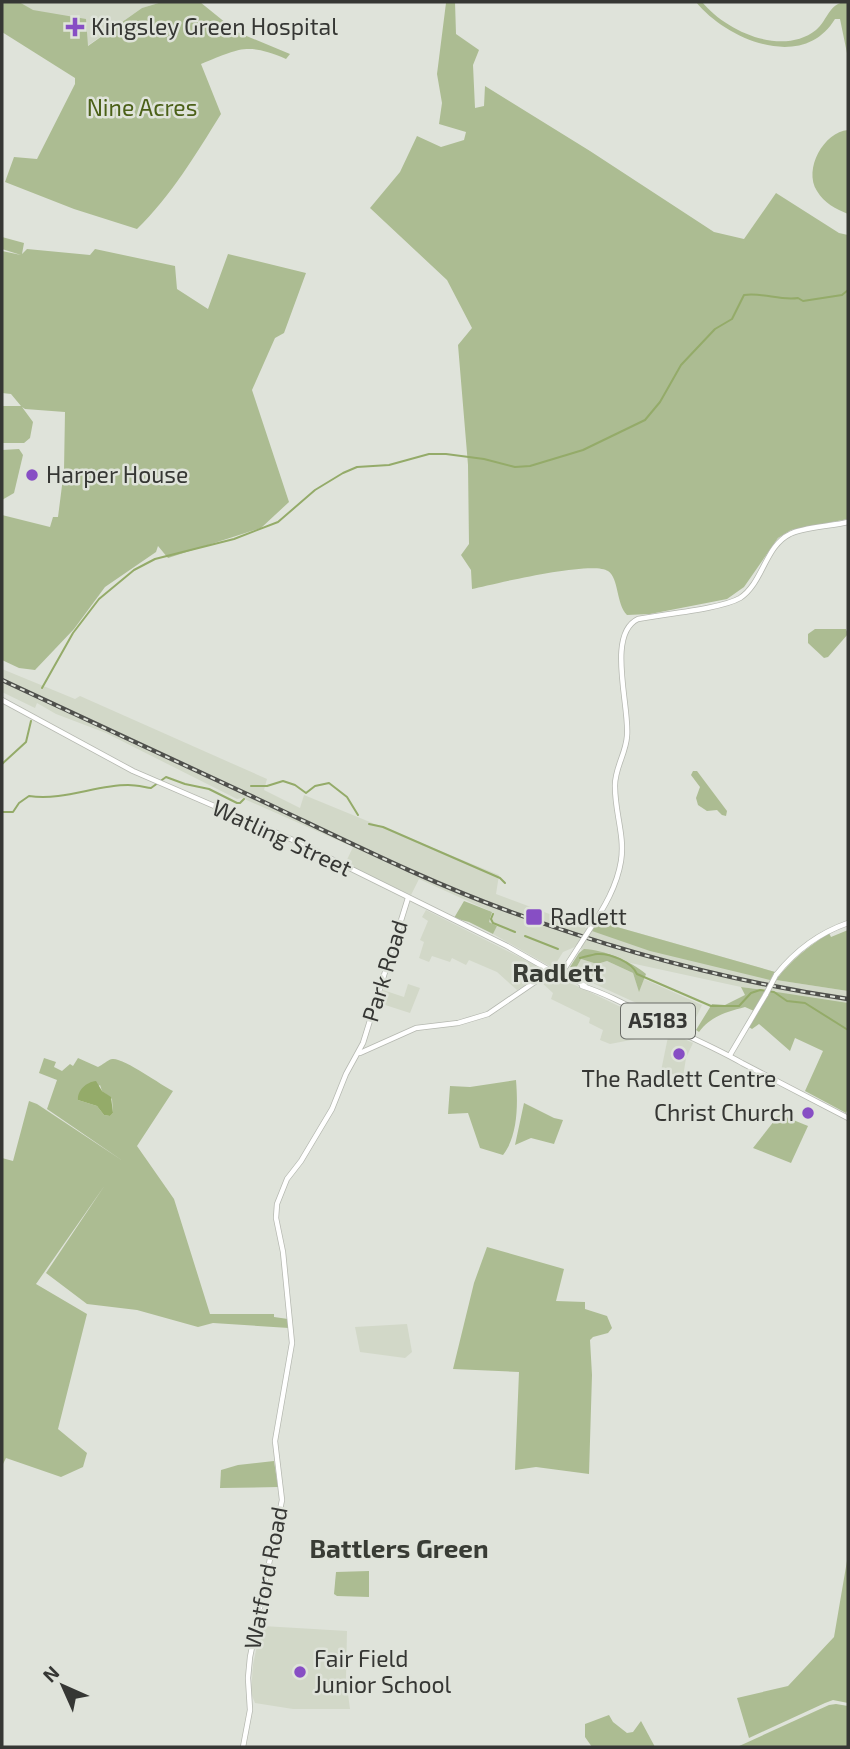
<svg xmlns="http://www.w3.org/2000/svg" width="850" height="1749" viewBox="0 0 850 1749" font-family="'Exo 2',sans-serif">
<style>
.built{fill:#d2d8c8}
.green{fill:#acbc92;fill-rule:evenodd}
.water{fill:#94ab69}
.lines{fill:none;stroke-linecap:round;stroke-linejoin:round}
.stream{stroke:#94ab69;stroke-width:2}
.secondary-casing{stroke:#b5b8b0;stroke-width:6}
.primary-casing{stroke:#b5b8b0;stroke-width:6}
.secondary{stroke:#fff;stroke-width:4.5}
.primary{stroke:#fff;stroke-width:4.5}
.rail-casing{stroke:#4f504c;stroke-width:4.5}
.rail{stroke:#dfe3da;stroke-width:2;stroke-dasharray:5;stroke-linecap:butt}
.secondary-bridge-casing{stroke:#b5b8b0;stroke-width:6;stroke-linecap:butt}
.secondary-bridge{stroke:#fff;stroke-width:4.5}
.poi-dot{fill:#874ec4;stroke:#dfe3da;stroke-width:2.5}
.labels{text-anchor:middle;stroke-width:5;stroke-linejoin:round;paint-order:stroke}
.shield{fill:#dfe3da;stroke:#696b66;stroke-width:2}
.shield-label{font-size:21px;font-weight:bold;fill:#363734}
.poi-label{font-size:23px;fill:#363734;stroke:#dfe3da;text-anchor:start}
.park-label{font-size:23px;fill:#4b6018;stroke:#dfe3da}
.street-label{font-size:23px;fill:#363734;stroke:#dfe3da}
.quarter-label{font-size:26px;font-weight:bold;fill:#393c35;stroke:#dfe3da}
</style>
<rect width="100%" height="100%" fill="#dfe3da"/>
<g class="built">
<polygon points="2,2 162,2 142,8 87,46"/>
<polygon points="2,669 75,699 80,696 267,779 264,790 300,808 304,795 499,875 496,894 587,928 577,946 563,952 553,968 493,934 497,926 489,922 492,912 419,879 411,895 345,864 353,847 242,798 237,799 106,733 56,714 37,703 35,708 2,692"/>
<polygon points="426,910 543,969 544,975 517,990 497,972 469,960 466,965 452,958 450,962 432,956 429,962 419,958 424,942 420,940 428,921 422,917"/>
<polygon points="600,918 617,927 775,972 765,990 741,987 626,962 607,954 582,955 581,947"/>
<polygon points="581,959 597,964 607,961 633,973 639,991 644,979 702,1005 691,1028 573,974"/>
<polygon points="552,974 646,1019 663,1029 662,1034 610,1044 600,1040 603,1030 589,1023 590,1018 551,999 553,993 540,981"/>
<polygon points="776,980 848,991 848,1011 769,994"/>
<polygon points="408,984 420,988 410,1013 379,1003 383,990 404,997"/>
<polygon points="669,1032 693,1043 686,1058 683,1077 661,1071"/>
<polygon points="407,1324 412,1352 405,1358 360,1352 355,1327"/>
<polygon points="263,1626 347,1631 346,1679 350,1709 293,1709 255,1703 251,1693 253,1665 259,1636"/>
</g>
<g class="green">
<path d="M2,2h17l14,8 53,9 2,27 54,-38 20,-6h38l37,30 53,22 -4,5c-40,-17 -47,-10 -85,5l20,50c-25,40 -50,82 -84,115l-63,-20 -69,-27 9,-25 23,2 38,-75v-6l-73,-46z"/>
<path d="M443,2h12l1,32 23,16 -6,15 2,43 9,-2 1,-20 105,65 124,81 30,7 32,-46 63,40 9,2v284l-57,11 -13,8 -34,49 -17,12 -77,15 -23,1c-11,-11 -8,-37 -19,-44 -16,-11 -114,13 -136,18l-1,-19 -10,-15 8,-11 -1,-79 -10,-120 14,-17 -25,-48 -77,-72 30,-36 17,-36 24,11 23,-7 2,-8 -27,-8 3,-21 -5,-29 9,-71z"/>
<path d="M696,2h6c24,29 80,55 114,28 12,-10 13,-28 31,-28l1,56 -8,-39h-5c-32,53 -108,21 -139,-17z"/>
<path d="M848,130v84c-12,-5 -24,-11 -31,-23 -14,-22 7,-59 31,-61z"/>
<polygon points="2,237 24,243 22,254 27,249 90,255 95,249 175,266 177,289 208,309 228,254 306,273 284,333 275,338 252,390 289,502 261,528 168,558 158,546 156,552 105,587 74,629 35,670 19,668 2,660 2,515 50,527 53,517 58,517 64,470 65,412 25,409 22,407 33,422 30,438 24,443 2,443 2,406 21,406 11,394 2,393 2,251 21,255 2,249"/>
<polygon points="19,449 23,455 14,493 2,500 2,450"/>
<polygon points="815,629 846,629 848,634 828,657 824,658 808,643 808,634"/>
<polygon points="693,771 697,771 727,811 726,816 722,815 717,810 707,811 698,805 696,798 700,787 691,775"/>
<polygon points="464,901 492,912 489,922 497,926 493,934 469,922 454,918"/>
<polygon points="600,918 617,927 775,972 770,980 650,951 592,931"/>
<path d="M848,930v61l-72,-11c15,-20 32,-33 53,-47l2,4z"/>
<path d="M584,949c20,1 47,12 62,25l-7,18 -6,-19 -26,-12 -10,3 -16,-5 -6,11 -5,-3 9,-14z"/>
<path d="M741,987l24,3 -11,21 -9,-4c-19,5 -34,9 -46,25l-3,-2 16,-26 13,1 20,-10z"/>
<polygon points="770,991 848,1003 848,1108 846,1113 805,1091 823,1051 795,1038 790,1051 759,1024 752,1029 749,1027"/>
<path d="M44,1058l12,4 -2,5 8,4 8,-7 3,2 5,-8 20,9c5,-2 9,-7 14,-8 11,-2 49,26 61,32l-36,55 37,53 36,115h64v3l14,2 1,9 -76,-5 -15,4 -61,-17 -50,-6 -41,-31 59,-88 -69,99 51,30 -29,115 29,24 -4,14 -22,10 -55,-19 -4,8v-308l11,3 16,-60 8,3 86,57 -76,-52 10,-29 -18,-7zM100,1085l2,6 10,8 1,14 -3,3 -6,-1 -7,-9 -19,-6z"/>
<path d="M516,1080c2,24 2,56 -13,75l-23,-7 -12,-35 -20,1 2,-28 20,1z"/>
<polygon points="524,1103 554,1118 563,1120 554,1144 531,1138 515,1145"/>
<polygon points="781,1115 808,1126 791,1163 753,1148 778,1116"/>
<polygon points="487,1247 564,1269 556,1301 585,1302 585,1309 607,1316 612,1328 608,1333 593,1337 590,1340 592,1375 589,1474 536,1467 515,1470 519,1372 453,1369 474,1283"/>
<polygon points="274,1461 278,1487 220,1488 221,1470 238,1465"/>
<polygon points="848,1555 848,1703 833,1700 825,1703 749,1738 737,1698 788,1686 834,1637"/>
<polygon points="369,1571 369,1597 337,1596 334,1594 336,1572"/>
<polygon points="836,1704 848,1706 848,1747 737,1747 829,1705"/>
<polygon points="609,1715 613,1722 627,1733 633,1732 641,1721 655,1747 592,1747 585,1737 585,1724"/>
</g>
<path class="water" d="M96,1081l6,10 9,6 2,16 -3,3 -6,-1 -7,-9 -19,-6c-1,-9 8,-18 18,-19z"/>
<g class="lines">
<g class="stream">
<path d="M42,688l31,-55 26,-34 35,-29 21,-11 79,-20 44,-17 37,-32 28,-17 14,-6 32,-2 40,-11h17l38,5 31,8 15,-1 53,-16 62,-30 15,-18 21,-37 34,-36 17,-10 12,-24c19,-3 36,6 54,3l5,3 39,-6 6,-5"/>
<polyline points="2,764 26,742 31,721"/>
<polyline points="251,786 267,786 283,781 295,785 306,793 315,786 329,783 347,797 358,815"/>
<path d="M2,812h11l6,-9 10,-7c35,5 66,-11 99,-11 8,0 16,2 23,3l15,-11 19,7 24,5 28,14h3l4,-4"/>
<polyline points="369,824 383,827 500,878 505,883"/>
<polyline points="493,914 491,919 493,923 515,932"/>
<polyline points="525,936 558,949"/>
<path d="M580,958c5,-1 11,-3 17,-4 13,-1 35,8 40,20l74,32h28l12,-13 9,-3 14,2 13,9 18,2 43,27"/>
</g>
<g class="secondary-casing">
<g id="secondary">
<path d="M590,929c14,-21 27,-43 31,-68 4,-25 -6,-48 -6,-74 -1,-18 11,-33 12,-51 3,-29 -21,-102 11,-117 25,-5 83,-10 102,-21 23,-15 25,-52 50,-64 12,-7 43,-8 58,-12"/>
<polyline points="561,974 579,946"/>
<path d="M776,975c19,-24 43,-42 72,-52"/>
<polyline points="360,1053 416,1028 458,1023 488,1014 551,971"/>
<polyline points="730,1055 766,994"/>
<polyline points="243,1747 250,1710 248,1678 250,1657 282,1500 275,1441 292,1343 283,1252 276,1218 277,1204 287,1179 301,1161 332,1109 346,1074 363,1043 408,898"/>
</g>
</g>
<g class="primary-casing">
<g id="primary">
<polyline points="2,700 133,771 293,840 507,946 551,971 567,975 585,986"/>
<path d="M582,986c32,10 62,29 93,44 22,10 46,21 67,33l106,55"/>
</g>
</g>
<use href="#secondary" class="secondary"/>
<use href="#primary" class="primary"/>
<g class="rail-casing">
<path id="rail" d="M2,680c78,37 156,73 234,109 91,42 181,89 275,123 110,40 222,70 337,87"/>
</g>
<use href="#rail" class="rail"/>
<g class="secondary-bridge-casing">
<g id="secondary-bridge">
<polyline points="579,946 590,929"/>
<polyline points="766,994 776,975"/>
</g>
</g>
<use href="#secondary-bridge" class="secondary-bridge"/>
</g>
<g class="poi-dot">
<path d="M71.5 16.5h7v7h7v7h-7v7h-7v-7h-7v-7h7z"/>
<circle cx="32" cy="475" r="7"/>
<rect x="525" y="908" width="18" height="18" rx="3.5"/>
<circle cx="679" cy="1054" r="7"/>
<circle cx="808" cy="1113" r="7"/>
<circle cx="300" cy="1672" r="7"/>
</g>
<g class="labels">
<rect class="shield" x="621" y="1003.5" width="74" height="35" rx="5"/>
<g class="shield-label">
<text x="658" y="1028">A5183</text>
</g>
<g class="poi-label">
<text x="91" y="35">Kingsley Green Hospital</text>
<text x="46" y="483">Harper House</text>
<text x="550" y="925">Radlett</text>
<text x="679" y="1087" text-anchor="middle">The Radlett Centre</text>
<text x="794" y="1121" text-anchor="end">Christ Church</text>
<text x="314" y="1667">Fair Field<tspan x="314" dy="26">Junior School</tspan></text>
</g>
<g class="park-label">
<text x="142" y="116">Nine Acres</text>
</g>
<g class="street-label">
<text transform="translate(282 838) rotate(25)" y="8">Watling Street</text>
<text transform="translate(385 971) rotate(-73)" y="8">Park Road</text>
<text transform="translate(266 1578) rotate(-79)" y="8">Watford Road</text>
</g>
<g class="quarter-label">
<text x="558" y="982">Radlett</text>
<text x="399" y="1558">Battlers Green</text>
</g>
</g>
<rect width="850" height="1749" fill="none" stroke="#363734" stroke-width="7"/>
<g transform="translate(63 1686) rotate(315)" stroke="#dfe3da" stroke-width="5" paint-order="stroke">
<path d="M0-5L12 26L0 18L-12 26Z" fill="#363734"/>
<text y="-10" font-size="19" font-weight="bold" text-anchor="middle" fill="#363734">N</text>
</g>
</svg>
